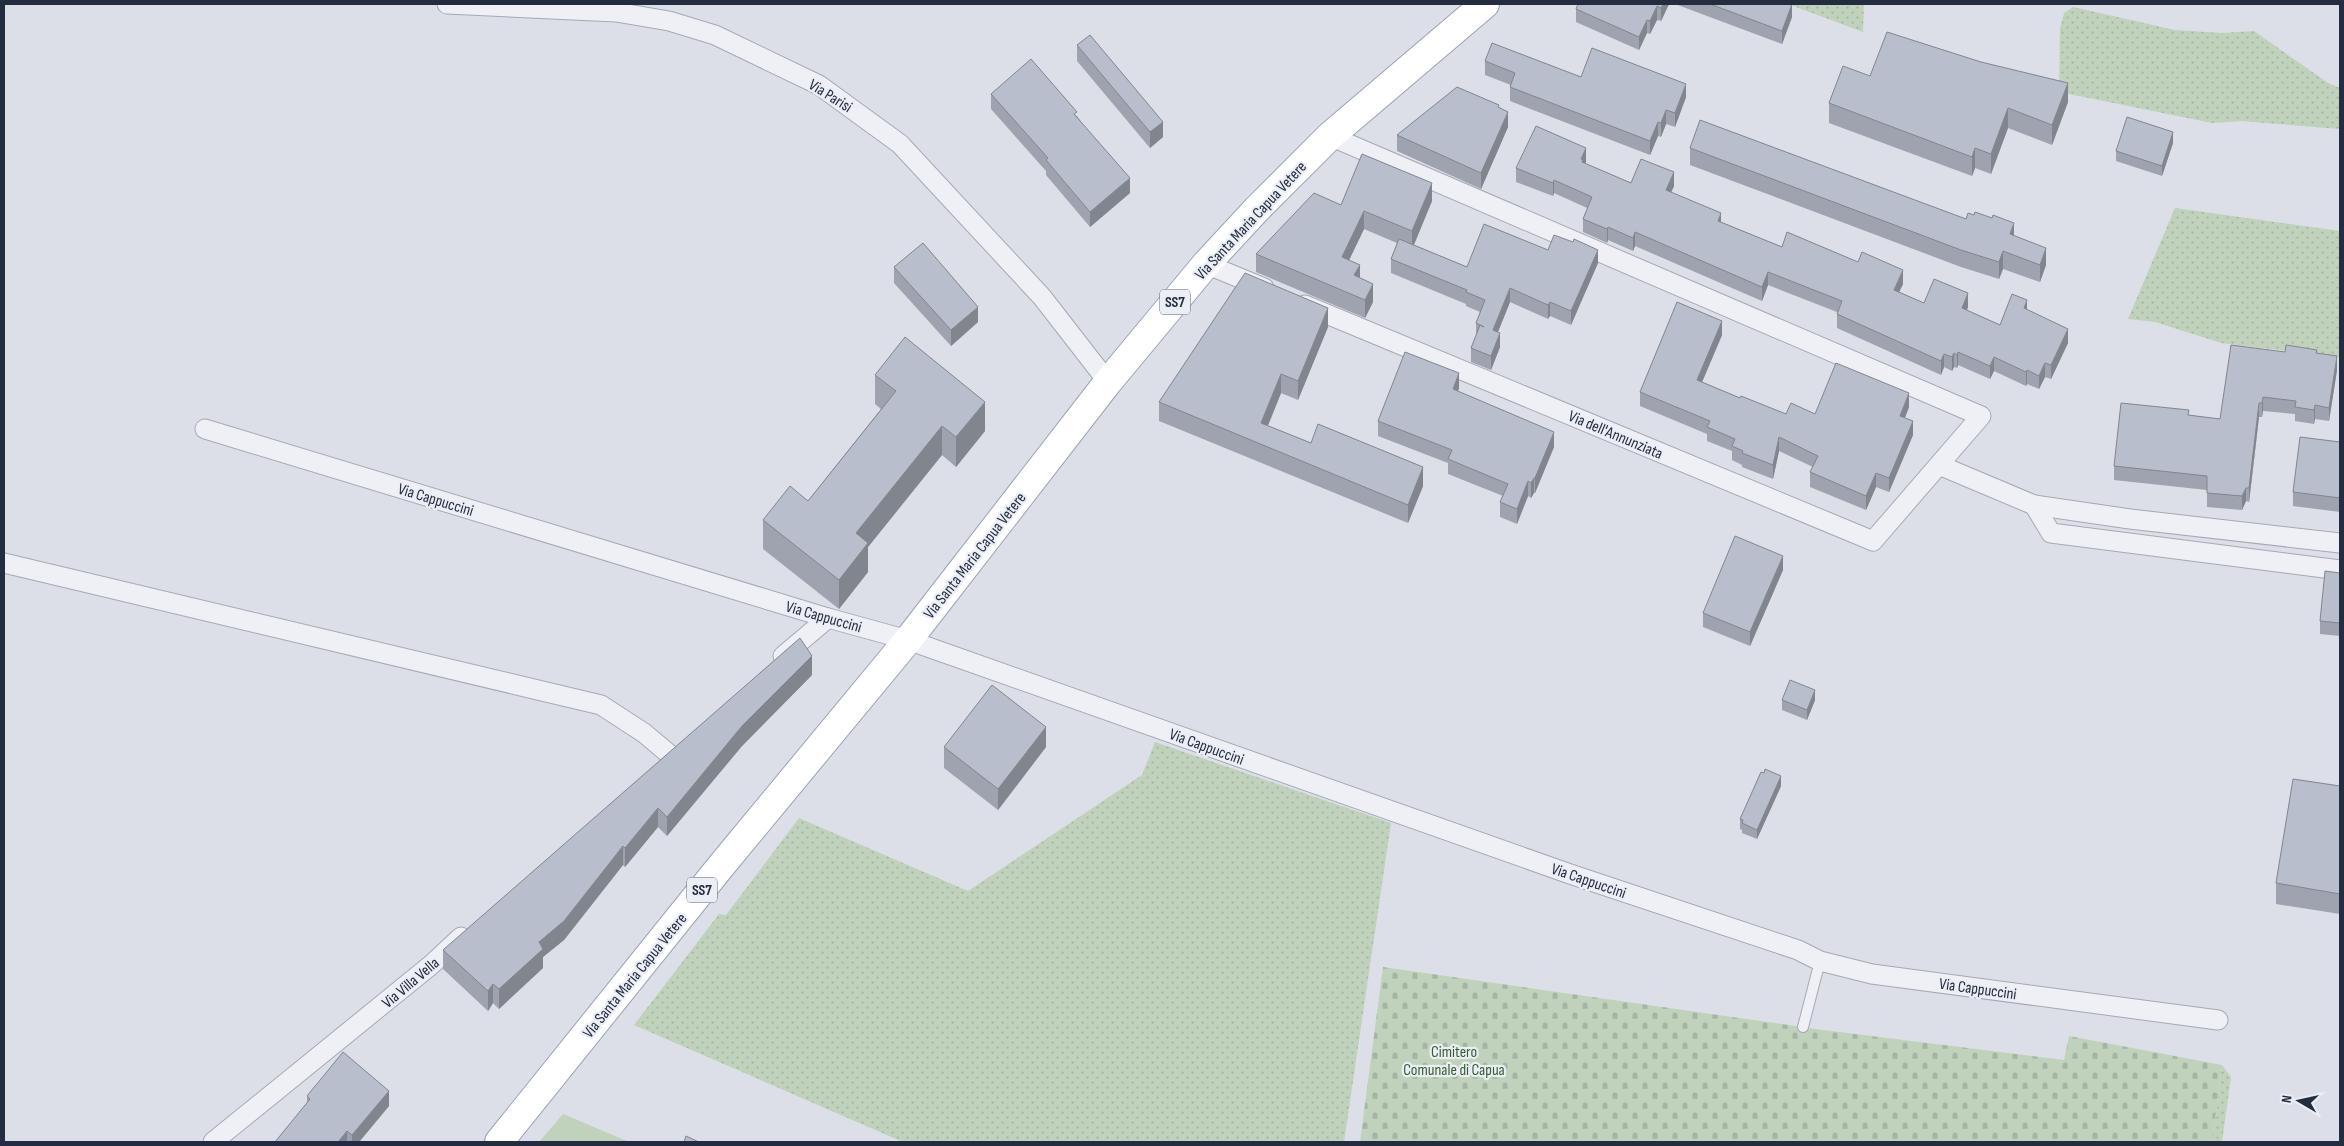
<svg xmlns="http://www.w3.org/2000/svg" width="2344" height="1146" viewBox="0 0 2344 1146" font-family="'Sofia Sans Condensed',sans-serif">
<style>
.grass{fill:url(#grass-dots)}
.cemetery{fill:url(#cemetery-stones)}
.garden{fill:#c0d2bc}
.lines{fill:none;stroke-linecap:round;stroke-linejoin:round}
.service-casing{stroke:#a5a9b5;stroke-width:12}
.minor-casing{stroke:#a5a9b5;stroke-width:21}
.primary-casing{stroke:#9aa3b4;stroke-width:30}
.service{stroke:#eff0f5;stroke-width:10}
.minor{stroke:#eff0f5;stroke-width:19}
.primary{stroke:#fff;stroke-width:28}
.wall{fill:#9ea3af}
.shaded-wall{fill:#81858e}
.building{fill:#b8becb;stroke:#81858e}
.labels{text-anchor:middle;stroke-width:4.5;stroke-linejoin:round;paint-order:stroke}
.shield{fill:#ebeef5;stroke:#606676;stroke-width:1}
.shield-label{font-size:15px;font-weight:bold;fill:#242c3f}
.street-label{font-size:16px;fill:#242c3f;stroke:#ebeef5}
.park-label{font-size:16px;fill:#365c30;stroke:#ebeef5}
</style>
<defs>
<pattern id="grass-dots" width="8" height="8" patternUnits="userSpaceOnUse" patternTransform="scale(1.25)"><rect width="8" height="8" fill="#c0d2bc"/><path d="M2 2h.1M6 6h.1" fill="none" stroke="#a5b4a3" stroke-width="1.8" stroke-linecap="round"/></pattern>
<pattern id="cemetery-stones" width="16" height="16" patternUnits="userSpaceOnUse" patternTransform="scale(1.25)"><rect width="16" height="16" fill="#c0d2bc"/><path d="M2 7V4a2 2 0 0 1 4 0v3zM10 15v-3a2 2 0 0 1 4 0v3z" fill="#a5b4a3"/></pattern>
</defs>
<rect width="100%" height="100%" fill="#dcdfe7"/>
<g class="grass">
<polygon points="1788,4 1864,4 1863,32"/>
<polygon points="2073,7 2175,30 2222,33 2254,31 2328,83 2340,88 2340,129 2241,121 2212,123 2059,92 2060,29 2064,13"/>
<polygon points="2175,208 2340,231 2340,357 2221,343 2155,322 2128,319"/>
<polygon points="1155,742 1391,823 1344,1142 903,1142 634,1025 719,914 726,915 799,818 968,891 1142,775"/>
<polygon points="2222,1065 2231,1077 2222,1142 2212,1142"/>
</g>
<polygon class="cemetery" points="1383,967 1823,1030 2064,1060 2069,1036 2222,1065 2212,1142 1360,1142"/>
<polygon class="garden" points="563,1114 627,1141 626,1142 539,1142"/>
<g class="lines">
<g class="service-casing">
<polyline id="service" points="1803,1027 1820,961"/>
</g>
<g class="minor-casing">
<g id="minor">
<polyline points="447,4 616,12 669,21 715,35 819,85 900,144 1042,297 1108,382"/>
<polyline points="1206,264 1264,288"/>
<polyline points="1305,305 1873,541 1981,416 1330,136"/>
<polyline points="205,429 828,618 908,640 1570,874 1798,950 1820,961 1872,974 2218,1020"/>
<polyline points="1939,465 2034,505 2051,533 2340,570"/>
<polyline points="2034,505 2130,519 2340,543"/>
<polyline points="4,563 601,705 644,733 669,754"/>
<polyline points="783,656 828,618"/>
<polyline points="213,1142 431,965 461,937"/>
</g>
</g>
<g class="primary-casing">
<polyline id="primary" points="499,1142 721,866 908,640 1108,382 1206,264 1257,209 1330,136 1485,4"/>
</g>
<use href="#service" class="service"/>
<use href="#minor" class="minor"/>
<use href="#primary" class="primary"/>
</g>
<g class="wall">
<polygon points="1669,4 1661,21 1657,20 1650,34 1647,33 1639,50 1576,22 1576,9"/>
<polygon points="1675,4 1792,4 1792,17 1782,44"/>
<polygon points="1077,45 1163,137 1150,148 1077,61"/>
<polygon points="1485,61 1581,77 1686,97 1675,127 1666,124 1661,137 1658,136 1650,155 1510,101 1510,87 1511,85 1485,75"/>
<polygon points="1870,76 2068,102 2052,145 2008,128 1991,174 1975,168 1972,176 1829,123 1829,103"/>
<polygon points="991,94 1077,116 1130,193 1090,227 1046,175 1046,171 991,109"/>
<polygon points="1499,107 1508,127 1481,189 1397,151 1397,135"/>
<polygon points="2173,143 2162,176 2116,161 2116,151"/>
<polygon points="1690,148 1966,219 2014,236 2046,265 2040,282 2003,269 1999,279 1961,267 1690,165"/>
<polygon points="1586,162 1585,164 1631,183 1674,186 1671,192 1721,222 1782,247 1903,284 1899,292 1924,303 1968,307 1967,310 2000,325 2027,310 2068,343 2051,379 2045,377 2039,389 2027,384 2026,386 1994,371 1990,379 1958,365 1957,368 1954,367 1952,371 1944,367 1941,375 1837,328 1837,312 1768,285 1762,301 1635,246 1633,251 1608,240 1607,243 1583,232 1583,219 1587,208 1554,193 1553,196 1516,182 1516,168"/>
<polygon points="1432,201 1414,245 1467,267 1548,250 1598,263 1571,325 1550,316 1548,319 1510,302 1498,332 1500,347 1491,370 1471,362 1471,348 1476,337 1476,323 1480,312 1466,306 1466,304 1391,273 1391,259 1397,243 1364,229 1349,260 1373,302 1365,318 1256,272 1256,254 1341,205"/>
<polygon points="894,267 978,322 951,346 894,283"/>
<polygon points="1328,327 1298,400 1281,393 1268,426 1311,443 1423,486 1408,523 1159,421 1159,402"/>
<polygon points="1722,335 1702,382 1740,398 1786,414 1815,414 1909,407 1905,418 1913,435 1889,492 1876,487 1866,510 1810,487 1810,472 1813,467 1779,451 1773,479 1742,467 1742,465 1732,460 1732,451 1707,441 1707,434 1640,406 1640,392"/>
<polygon points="2317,353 2337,370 2329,421 2315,419 2314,424 2295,421 2295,414 2263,411 2262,417 2259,417 2249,502 2246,501 2242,510 2207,507 2207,490 2114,480 2114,466 2189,415 2220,419"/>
<polygon points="875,375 985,431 956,467 942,455 868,547 868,572 839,609 763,549 763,520 808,501 881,409 875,404"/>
<polygon points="1459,388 1458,392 1554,447 1535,493 1534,493 1531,498 1528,496 1517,524 1500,517 1500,502 1503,496 1448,474 1448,463 1378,436 1378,421"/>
<polygon points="2340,442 2340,512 2293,506 2293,492"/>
<polygon points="1783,570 1750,646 1703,627 1703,613"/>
<polygon points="2340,573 2340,636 2320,634 2320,621"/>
<polygon points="812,675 742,746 667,836 658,827 625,867 623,865 564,940 543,957 543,968 499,1009 493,1003 488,1011 443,969 443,950"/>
<polygon points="1782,700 1815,700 1807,720 1782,710"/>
<polygon points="944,747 1046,747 998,810 944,768"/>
<polygon points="1781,786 1757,839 1742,833 1742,830 1740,829 1740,819"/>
<polygon points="2340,786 2340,914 2276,904 2276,883"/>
<polygon points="307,1096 389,1106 359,1142 275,1142 307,1104"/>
</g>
<g class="shaded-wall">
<polygon points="1663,4 1669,4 1661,21 1661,8"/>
<polygon points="1792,4 1792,17 1782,44 1782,31"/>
<polygon points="1657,6 1657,20 1650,34 1650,21"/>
<polygon points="1647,20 1647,33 1639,50 1639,37"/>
<polygon points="2068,83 2068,102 2052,145 2052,125"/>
<polygon points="1686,84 1686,97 1675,127 1675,113"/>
<polygon points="2008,108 2008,128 1991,174 1991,154"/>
<polygon points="1666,110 1666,124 1661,137 1661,123"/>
<polygon points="1508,112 1508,127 1481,189 1481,173"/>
<polygon points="1163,122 1163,137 1150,148 1150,132"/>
<polygon points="1658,122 1658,136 1650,155 1650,141"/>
<polygon points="2173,132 2173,143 2162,176 2162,166"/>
<polygon points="1586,148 1586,162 1583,168 1581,159"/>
<polygon points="1975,148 1975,168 1972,176 1972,157"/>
<polygon points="1674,172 1674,186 1666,204 1666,190"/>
<polygon points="1130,178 1130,193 1090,227 1090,212"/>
<polygon points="1554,180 1554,193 1553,196 1553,183"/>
<polygon points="1432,183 1432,201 1412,249 1412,231"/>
<polygon points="1364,211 1364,229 1342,275 1342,257"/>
<polygon points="1721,213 1721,227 1718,221"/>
<polygon points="2014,223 2014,240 2010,234"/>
<polygon points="1608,227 1608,240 1607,243 1607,229"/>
<polygon points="1635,232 1635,246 1633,251 1633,238"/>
<polygon points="2046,248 2046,265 2040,282 2040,265"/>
<polygon points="1598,250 1598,263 1571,325 1571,311"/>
<polygon points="2003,251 2003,269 1999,279 1999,262"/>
<polygon points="1360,265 1360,283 1354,275"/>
<polygon points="1903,270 1903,284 1894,303 1894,290"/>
<polygon points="1768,272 1768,285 1762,301 1762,287"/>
<polygon points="1373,284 1373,302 1365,318 1365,300"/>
<polygon points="1510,288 1510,302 1493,344 1493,330"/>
<polygon points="1968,293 1968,307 1962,322 1962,308"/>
<polygon points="2027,300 2027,314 2024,308"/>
<polygon points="1550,302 1550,316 1548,319 1548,305"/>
<polygon points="978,307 978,322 951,346 951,330"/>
<polygon points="1328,308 1328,327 1298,400 1298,381"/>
<polygon points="1722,321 1722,335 1697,394 1697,380"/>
<polygon points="2068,329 2068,343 2051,379 2051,365"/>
<polygon points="1500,333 1500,347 1491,370 1491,356"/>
<polygon points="1958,352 1958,365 1957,368 1957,355"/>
<polygon points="1954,353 1954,367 1952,371 1952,357"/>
<polygon points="1944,354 1944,367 1941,375 1941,361"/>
<polygon points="2337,356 2337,370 2329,421 2329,408"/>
<polygon points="1994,357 1994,371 1990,379 1990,366"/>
<polygon points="2045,363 2045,377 2039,389 2039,376"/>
<polygon points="2027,370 2027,384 2026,386 2026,372"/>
<polygon points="1459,373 1459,388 1453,404 1453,389"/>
<polygon points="1281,374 1281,393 1261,442 1261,423"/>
<polygon points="1909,393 1909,407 1900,430 1900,416"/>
<polygon points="2263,397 2263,411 2262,417 2262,403"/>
<polygon points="985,402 985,431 956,467 956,437"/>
<polygon points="2259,403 2259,417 2249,502 2249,488"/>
<polygon points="2315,405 2315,419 2314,424 2314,410"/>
<polygon points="1913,421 1913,435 1889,492 1889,478"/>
<polygon points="942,426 942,455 868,547 868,572 839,609 839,580 856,533"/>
<polygon points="1554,432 1554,447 1535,493 1535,478"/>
<polygon points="1779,437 1779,451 1773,479 1773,465"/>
<polygon points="1423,467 1423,486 1408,523 1408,505"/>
<polygon points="1876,473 1876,487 1866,510 1866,496"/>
<polygon points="1534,478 1534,493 1531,498 1531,483"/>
<polygon points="1528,481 1528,496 1517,524 1517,509"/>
<polygon points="2246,488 2246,501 2242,510 2242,496"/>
<polygon points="1783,556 1783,570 1750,646 1750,632"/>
<polygon points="812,656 812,675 742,746 667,836 667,817 742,726"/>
<polygon points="1815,690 1815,700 1807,720 1807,710"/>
<polygon points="1046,727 1046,747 998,810 998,789"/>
<polygon points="1781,776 1781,786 1757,839 1757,830"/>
<polygon points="658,808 658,827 625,867 625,848"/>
<polygon points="623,846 623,865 564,940 543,957 543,968 499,1009 499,989 539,942"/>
<polygon points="493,984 493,1003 488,1011 488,991"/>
<polygon points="389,1091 389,1106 359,1142 352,1142 352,1135"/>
<polygon points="347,1131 347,1142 338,1142"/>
</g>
<g class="building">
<polygon points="1578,4 1663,4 1661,8 1657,6 1650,21 1647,20 1639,37 1576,9"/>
<polygon points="1710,4 1792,4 1782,31"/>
<polygon points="1887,32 1981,62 2068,83 2052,125 2008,108 1991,154 1975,148 1972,157 1829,103 1843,66 1870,76"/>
<polygon points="1090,35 1163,122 1150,132 1077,45"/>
<polygon points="1492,43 1581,77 1592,48 1686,84 1675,113 1666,110 1661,123 1658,122 1650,141 1510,87 1515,73 1485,61"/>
<polygon points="1031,59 1077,112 1074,114 1130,178 1090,212 1046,160 1048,158 991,94"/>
<polygon points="1457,87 1499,105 1498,107 1508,112 1481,173 1397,135"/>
<polygon points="2127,117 2173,132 2162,166 2116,151"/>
<polygon points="1700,120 1966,219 1968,213 1974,215 1975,212 1992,218 1993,215 2014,223 2010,234 2046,248 2040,265 2003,251 1999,262 1961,250 1690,148"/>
<polygon points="1536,126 1586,148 1581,159 1583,160 1582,162 1631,183 1641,159 1674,172 1666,190 1721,213 1718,221 1782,247 1787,232 1858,262 1862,252 1903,270 1894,290 1924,303 1934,279 1968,293 1962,308 2000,325 2012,294 2027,300 2024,308 2068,329 2051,365 2045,363 2039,376 2027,370 2026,372 1994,357 1990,366 1958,352 1957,355 1954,353 1952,357 1944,354 1941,361 1837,314 1842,301 1768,272 1762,287 1635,232 1633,238 1608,227 1607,229 1583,219 1592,197 1554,180 1553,183 1516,168"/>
<polygon points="1362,154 1432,183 1412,231 1364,211 1342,257 1360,265 1354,275 1373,284 1365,300 1256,254 1314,193 1341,205"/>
<polygon points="1484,224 1548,250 1554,235 1573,242 1574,239 1598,250 1571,311 1550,302 1548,305 1510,288 1493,330 1500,333 1491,356 1471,348 1480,325 1484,327 1476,323 1485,300 1466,292 1467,290 1391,259 1399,239 1467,267"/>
<polygon points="923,243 978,307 951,330 894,267"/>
<polygon points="1245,273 1328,308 1298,381 1281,374 1261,423 1311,443 1318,424 1423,467 1408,505 1159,402"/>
<polygon points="1677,302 1722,321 1697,380 1740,398 1741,396 1786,414 1791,403 1815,414 1836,363 1909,393 1900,416 1913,421 1889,478 1876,473 1866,496 1810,472 1818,456 1779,437 1773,465 1742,453 1743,451 1732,446 1735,439 1707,427 1710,421 1640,392"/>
<polygon points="905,337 985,402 956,437 942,426 856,533 868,543 839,580 763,520 790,486 808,501 896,391 875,375"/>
<polygon points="2231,345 2285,352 2286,345 2317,350 2316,353 2337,356 2329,408 2315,405 2314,410 2295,407 2296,401 2263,397 2262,403 2259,403 2249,488 2246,488 2242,496 2207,493 2207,476 2114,466 2121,403 2189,410 2188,415 2220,419"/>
<polygon points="1405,352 1459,373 1453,389 1554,432 1535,478 1534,478 1531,483 1528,481 1517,509 1500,502 1508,484 1448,459 1452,450 1378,421"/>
<polygon points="2300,437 2340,442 2340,498 2293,492"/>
<polygon points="1735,536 1783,556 1750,632 1703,613"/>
<polygon points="2325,571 2340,573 2340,623 2320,621"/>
<polygon points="800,638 812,656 742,726 667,817 658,808 625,848 623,846 564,921 539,942 543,949 499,989 493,984 488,991 443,950"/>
<polygon points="1790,680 1815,690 1807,710 1782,700"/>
<polygon points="992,685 1046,727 998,789 944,747"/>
<polygon points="1765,769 1781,776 1757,830 1742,823 1743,820 1740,819 1761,772 1764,773"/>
<polygon points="2293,779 2340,786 2340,894 2276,883"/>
<polygon points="343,1052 389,1091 352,1135 347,1131 338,1142 275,1142 310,1099 307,1096"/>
<polygon points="686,1136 699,1142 684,1142"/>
</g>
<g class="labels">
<g class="shield">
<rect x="1160" y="289.5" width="30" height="25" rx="4"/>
<rect x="687" y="877.5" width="30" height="25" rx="4"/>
</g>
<g class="shield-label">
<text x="1175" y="307">SS7</text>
<text x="702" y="895">SS7</text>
</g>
<g class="street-label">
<text transform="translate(831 95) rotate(32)" y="6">Via Parisi</text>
<text transform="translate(1250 220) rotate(-47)" y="6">Via Santa Maria Capua Vetere</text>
<text transform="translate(1616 434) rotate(23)" y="6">Via dell'Annunziata</text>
<text transform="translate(436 499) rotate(17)" y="6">Via Cappuccini</text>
<text transform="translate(974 555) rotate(-52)" y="6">Via Santa Maria Capua Vetere</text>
<text transform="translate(824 616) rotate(16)" y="6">Via Cappuccini</text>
<text transform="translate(1207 746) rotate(20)" y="6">Via Cappuccini</text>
<text transform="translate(1589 880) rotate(19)" y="6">Via Cappuccini</text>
<text transform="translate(634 975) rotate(-51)" y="6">Via Santa Maria Capua Vetere</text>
<text transform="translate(410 982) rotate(-40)" y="6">Via Villa Vella</text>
<text transform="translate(1978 988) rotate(8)" y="6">Via Cappuccini</text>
</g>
<g class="park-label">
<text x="1454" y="1057">Cimitero<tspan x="1454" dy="18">Comunale di Capua</tspan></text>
</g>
</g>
<rect width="2344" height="1146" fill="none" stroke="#242c3f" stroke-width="10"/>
<g transform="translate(2299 1101) rotate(279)" stroke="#ebeef5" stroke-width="4" paint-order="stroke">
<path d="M0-4L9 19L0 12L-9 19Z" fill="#242c3f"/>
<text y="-8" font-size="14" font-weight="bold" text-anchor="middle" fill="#242c3f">N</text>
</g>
</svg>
